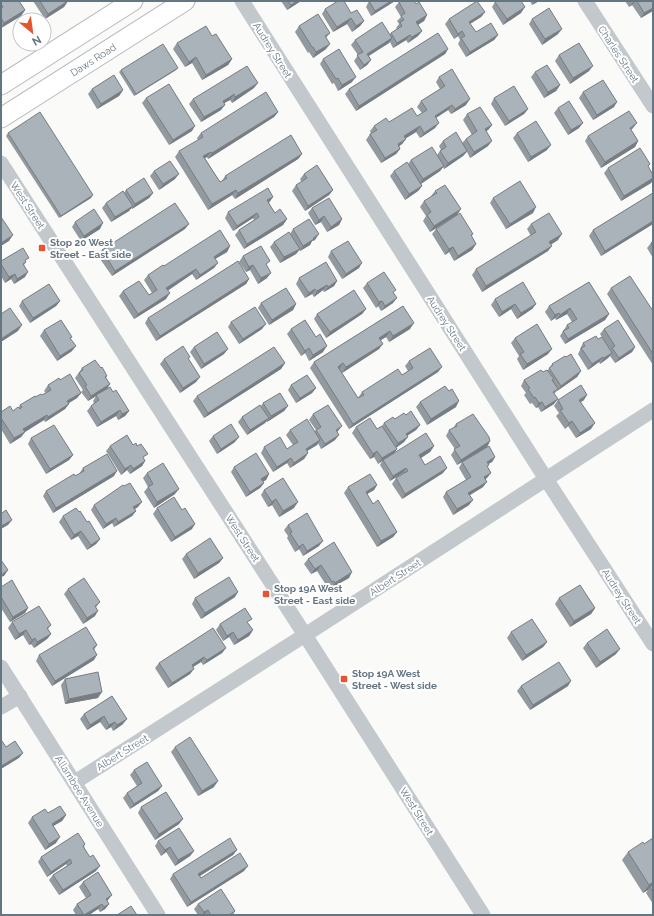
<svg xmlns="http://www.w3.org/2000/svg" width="654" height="916" viewBox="0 0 654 916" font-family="Raleway,sans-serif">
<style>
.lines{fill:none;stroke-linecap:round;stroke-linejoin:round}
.major-casing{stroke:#b5babe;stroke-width:21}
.minor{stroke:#c3c8cc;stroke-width:15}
.major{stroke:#fff;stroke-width:19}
.wall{fill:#929a9f}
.shaded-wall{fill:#777d82}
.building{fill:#aab3b9;stroke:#777d82}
.poi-dot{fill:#e4572e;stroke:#fff;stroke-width:1.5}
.labels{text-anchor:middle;stroke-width:4;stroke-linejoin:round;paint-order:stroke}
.street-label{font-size:10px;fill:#657683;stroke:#fff}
.poi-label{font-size:10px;font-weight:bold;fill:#657683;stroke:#fff;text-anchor:start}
</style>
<rect width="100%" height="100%" fill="#fafaf8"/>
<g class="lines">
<g class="major-casing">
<g id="major">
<polyline points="1,85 133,1"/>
<path id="s1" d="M1,118l184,-117"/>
</g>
</g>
<g class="minor">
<polyline points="242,1 546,479 653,644"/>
<polyline points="585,1 653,106"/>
<polyline points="1,163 305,635 483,915"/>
<polyline points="1,667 158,915"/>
<polyline points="1,707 20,696"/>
<polyline points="75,782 305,635 653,410"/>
</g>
<use href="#major" class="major"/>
</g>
<g class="wall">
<polygon points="1,1 25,10 21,16 1,28"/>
<polygon points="33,1 68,1 64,7 45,19"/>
<polygon points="281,1 301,1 287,10"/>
<polygon points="369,1 395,1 371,16 366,7"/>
<polygon points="530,1 539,1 532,5"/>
<polygon points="625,1 653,1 653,10 641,18 632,5 629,7"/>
<polygon points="399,2 416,4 427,15 424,21 418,25 422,31 418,36 408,43 406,40 393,48 390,42 389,43 369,56 371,60 367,65 360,70 354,61 358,55 351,45 355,40 390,34 391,33 397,29 396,28 399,24 397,21 401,17 395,7"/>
<polygon points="495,2 521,13 503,25 492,7"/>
<polygon points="325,9 364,21 360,26 352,32 347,24 333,32 322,14"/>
<polygon points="485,12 481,17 470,24 476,32 498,35 494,40 466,57 458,44 460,40 458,36 454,39 445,24 449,19"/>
<polygon points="532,19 558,34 542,45 529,24"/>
<polygon points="299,26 330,33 326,38 326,49 313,58 309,52 308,53 295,32"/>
<polygon points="212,36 232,59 228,65 202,80 192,63 185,67 173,49 177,43"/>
<polygon points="448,49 445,54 356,111 345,94 349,89"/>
<polygon points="559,55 589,71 570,84 555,61"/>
<polygon points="323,59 352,82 338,91 334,83 332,84 320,64"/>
<polygon points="121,70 176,70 134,96 119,72"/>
<polygon points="535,72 560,85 556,91 544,98 531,77"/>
<polygon points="439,77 466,105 451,114 448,110 436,118 435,128 420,138 416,132 406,138 402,144 399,146 400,149 396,154 381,163 366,140 370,134 371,133 370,131 374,126 389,122 417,116 422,113 417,107 421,101 440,89 436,82"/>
<polygon points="254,88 232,103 230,100 224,103 221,110 201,122 189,104 193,99"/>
<polygon points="92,89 123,90 119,96 97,109 88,94"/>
<polygon points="583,92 614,107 593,120 579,98"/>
<polygon points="146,98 192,131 169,145 142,103"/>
<polygon points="494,98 528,109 524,114 505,126 491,104"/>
<polygon points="558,108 579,128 568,135 554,113"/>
<polygon points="278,112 274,117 208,159 207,157 205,158 220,182 222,181 225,176 302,154 298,159 235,199 232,195 208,210 175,157 179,151 198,140 197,138 201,133"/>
<polygon points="467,114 492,125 488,130 486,131 488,146 470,158 467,152 463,156 444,169 443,167 440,171 421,184 422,186 418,191 405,200 390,176 394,171 408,164 411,160 437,155 440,151 441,150 439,146 443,141 462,143 466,139 472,135 463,120"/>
<polygon points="633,128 631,130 638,141 635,147 601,168 585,141 588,136"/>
<polygon points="8,133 91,198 59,218 6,136"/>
<polygon points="517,133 547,150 528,162 513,138"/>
<polygon points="648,167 653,175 653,180 651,183 621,201 604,173 608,168"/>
<polygon points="154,171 175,179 159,190 150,176"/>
<polygon points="304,174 333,190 329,195 305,211 292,191 296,185 302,182 300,179"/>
<polygon points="126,190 153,193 149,198 132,209 131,208 129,211 111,222 102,208 106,203 124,193"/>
<polygon points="435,191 457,215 430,232 423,221 426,216 420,207 424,201 432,196 431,196"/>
<polygon points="653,193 653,224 601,256 589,236 593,230"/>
<polygon points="273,197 269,203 275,213 287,219 283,225 244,249 235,235 239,230 254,220 253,218 233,231 225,218 228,212"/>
<polygon points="493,198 533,213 506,229 490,203"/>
<polygon points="312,208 342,219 339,225 327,232 321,222 315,225 308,213"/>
<polygon points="75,222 100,229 81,241 72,227"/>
<polygon points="531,224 558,240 551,244 548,251 482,292 472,275 476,269 531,236 527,229"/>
<polygon points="185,229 112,276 98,256 102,250"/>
<polygon points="293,229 315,240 312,241 310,245 300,251 299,250 296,254 280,263 270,247 274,242 290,234"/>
<polygon points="436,229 473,234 471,236 476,244 472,250 454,261 449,252 445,255 432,234"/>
<polygon points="653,241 653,258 647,248 651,243"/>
<polygon points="230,246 227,252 215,259 214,268 196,280 192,274 168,290 166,299 134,319 119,296 123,291 149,295 152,293 144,280 148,275 164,266"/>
<polygon points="331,251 359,268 342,279 328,257"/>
<polygon points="243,256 267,266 267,278 258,284 250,270 246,272 239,262"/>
<polygon points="1,261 26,262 24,265 25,277 14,284 11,279 5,283 1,276"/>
<polygon points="299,278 337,281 334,286 324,292 323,290 314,297 312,294 305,298 296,284"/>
<polygon points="249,279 246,284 156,341 145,323 148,318"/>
<polygon points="589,282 609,314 605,320 565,344 560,336 567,325 572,322 567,314 556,320 555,318 551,321 545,312 549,306"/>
<polygon points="367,283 394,294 393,303 381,311 378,306 376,308 363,288"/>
<polygon points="611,288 653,311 653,365 607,294"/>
<polygon points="495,299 536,304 532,309 517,319 511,309 499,317 491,305"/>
<polygon points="22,301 60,301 56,306 30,323 19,306"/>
<polygon points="261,303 296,304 293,310 269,325 258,308"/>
<polygon points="403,306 410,329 389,342 386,337 380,340 379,349 342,373 339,369 358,398 362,392 402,375 408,371 405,366 409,361 438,372 349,429 310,368 314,362"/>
<polygon points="366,309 362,314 326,338 314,319 317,314"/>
<polygon points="231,322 262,329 239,344 228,327"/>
<polygon points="291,329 323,352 309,361 305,353 301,356 287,334"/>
<polygon points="604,329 635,347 632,352 615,363 610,356 608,358 600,364 599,362 588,370 578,354 580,350 580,349 583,343 598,339 610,350 600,334"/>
<polygon points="44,330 72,337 71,338 72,351 57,361 40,336"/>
<polygon points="515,338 548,354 523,370 517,359 519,356 511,343"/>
<polygon points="194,347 224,354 201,369 190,352"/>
<polygon points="566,357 581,371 577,377 557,391 554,394 554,404 541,412 538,407 536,408 532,403 530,404 524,395 526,393 521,386 524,380 548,370 552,364"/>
<polygon points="164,359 188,359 196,382 180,393 160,364"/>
<polygon points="285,363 281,369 204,418 193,401 197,396"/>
<polygon points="82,368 101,368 107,376 106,378 110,384 106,390 113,392 129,411 125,416 118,420 116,416 97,427 87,411 91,406 94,403 93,401 96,396 88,401 81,392 83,390 75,378"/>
<polygon points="60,380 81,393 77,398 69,403 65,409 45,422 44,420 25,432 21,437 10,444 1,429 1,412 13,411 18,408 20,405 35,397 42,395 46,393 44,391 48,385"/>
<polygon points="291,385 316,388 312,393 296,403 288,390"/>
<polygon points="558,400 584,400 581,402 591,429 576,438 568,426 565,429 556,416 559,413 554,406"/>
<polygon points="420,402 456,407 427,425 416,407"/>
<polygon points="263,403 288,406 284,411 267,422 266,421 265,423 247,435 238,422 242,417 261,406"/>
<polygon points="313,414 338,431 337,432 335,440 321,449 318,443 317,445 307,451 308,453 304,459 290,468 287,463 273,472 261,453 264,447 287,449 293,445 286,435 290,430 315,431 316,430 309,420"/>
<polygon points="406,415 420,425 416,430 407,436 404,442 396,448 397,449 394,453 434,446 430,452 421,458 425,465 443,473 402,499 392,484 396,478 403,474 403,473 390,481 380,465 382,461 378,464 374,457 370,459 352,433 356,427 377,429 382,426 384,423"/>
<polygon points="456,424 490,441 487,447 457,465 451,455 455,449 446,436 449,430 453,428"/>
<polygon points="213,436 235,442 217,454 209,441"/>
<polygon points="31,438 73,455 69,460 46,474 28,444"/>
<polygon points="133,445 145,461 142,466 130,474 127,470 121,475 106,451 110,446"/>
<polygon points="495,457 492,462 488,464 487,467 487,478 485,479 483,487 470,495 469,505 453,515 443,497 446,492 466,480 459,468 462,462"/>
<polygon points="234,467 269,474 266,480 263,481 264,483 260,488 246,497 231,472"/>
<polygon points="83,468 114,476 53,513 43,496 46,491 79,474"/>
<polygon points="147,473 175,494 154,508 144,492 148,487 143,478"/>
<polygon points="377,485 374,490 367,494 373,504 397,532 393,537 377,547 344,493 348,487"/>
<polygon points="264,490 294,508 279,517 272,505 268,507 261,495"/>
<polygon points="94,505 138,507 135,509 136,511 132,516 114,527 112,523 103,529 91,510"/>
<polygon points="157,508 192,529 171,542 153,514"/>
<polygon points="79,512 87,522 100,539 96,544 87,550 78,536 71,540 59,522 63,516"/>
<polygon points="288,525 319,546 303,556 299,549 295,552 287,538 288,536 284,530"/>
<polygon points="186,554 223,558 219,563 194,579 182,559"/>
<polygon points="308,559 349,578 331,588 330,586 328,588 317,571 311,574 304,564"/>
<polygon points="1,587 28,608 25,613 10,622 1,608"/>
<polygon points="68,589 95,616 83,624 64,594"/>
<polygon points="235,597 201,619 192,604 195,598"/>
<polygon points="559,598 595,608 591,614 570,627 555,604"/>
<polygon points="12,622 51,625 48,629 51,634 47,639 34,648 31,644 29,645 23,635 15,640 8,628"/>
<polygon points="220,624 249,624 253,630 249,636 234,645 229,637 223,641 216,630"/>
<polygon points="511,632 547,642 543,647 522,661 507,638"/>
<polygon points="587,643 616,654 596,668 583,648"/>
<polygon points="97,645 94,650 94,660 52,686 36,661 39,655"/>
<polygon points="226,648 222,653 203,665 201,662 193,667 190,674 168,688 155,668 159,663"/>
<polygon points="65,679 98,698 65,704 61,685"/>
<polygon points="521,686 568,686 530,710 517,691"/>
<polygon points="112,696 123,724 113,731 111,727 106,730 100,722 87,730 80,719 84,714"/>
<polygon points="175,747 214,787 198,796 171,752"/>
<polygon points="134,770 162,786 158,791 130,809 123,798 127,793 137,786 130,775"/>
<polygon points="141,807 179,824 155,840 138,813"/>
<polygon points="48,813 66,815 62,821 53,826 56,843 45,850 28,823 32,817"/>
<polygon points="653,838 653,904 646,893 648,890 643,893 622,860 628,852 644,844"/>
<polygon points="158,841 194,851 190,856 175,866 166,852 161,856 155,846"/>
<polygon points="85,844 84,847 96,871 59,895 49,880 53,875 67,866 66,864 47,877 38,862 41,857"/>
<polygon points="237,850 233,855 200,876 201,878 244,871 187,907 170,879 173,874"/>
<polygon points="83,882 108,900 107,901 109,904 105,909 100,912 98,909 89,915 76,915 73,910 77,904 86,898 79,887"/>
<polygon points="198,904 235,911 233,915 198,915 194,909"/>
</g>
<g class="shaded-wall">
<polygon points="68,1 64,7 45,19 48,14"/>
<polygon points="297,1 301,1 287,10 291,5"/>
<polygon points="391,1 395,1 371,16 375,11"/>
<polygon points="535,1 539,1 532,5"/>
<polygon points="634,1 635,1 632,5 629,7"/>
<polygon points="525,7 521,13 503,25 507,19"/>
<polygon points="653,8 653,11 641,18 644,13"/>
<polygon points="25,10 21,16 1,28 4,23"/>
<polygon points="485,12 481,17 465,27 469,22"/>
<polygon points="427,15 424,21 412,28 416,22"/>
<polygon points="351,18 347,24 333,32 337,27"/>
<polygon points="364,21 360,26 352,32 356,26"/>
<polygon points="562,29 558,34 542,45 545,39"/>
<polygon points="422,31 418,36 408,43 412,37"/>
<polygon points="462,31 458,36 454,39 458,34"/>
<polygon points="410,35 406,40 393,48 397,43"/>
<polygon points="498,35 494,40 466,57 470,52"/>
<polygon points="392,38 389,43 363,59 367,54"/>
<polygon points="330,44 326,49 313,58 316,52"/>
<polygon points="448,49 445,54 356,111 359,106"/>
<polygon points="196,57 192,63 185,67 189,62"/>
<polygon points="232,59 228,65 202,80 206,75"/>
<polygon points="371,60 367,65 360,70 364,65"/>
<polygon points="593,66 589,71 570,84 573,78"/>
<polygon points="178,68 176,70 134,96 136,94"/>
<polygon points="356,77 352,82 338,91 342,85"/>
<polygon points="258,83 254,88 232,103 235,97"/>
<polygon points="560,85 556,91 544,98 548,92"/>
<polygon points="123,90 119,96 97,109 101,104"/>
<polygon points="234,94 230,100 219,106 223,101"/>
<polygon points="470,99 466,105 451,114 455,109"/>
<polygon points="617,102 614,107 593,120 597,115"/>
<polygon points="225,105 221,110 201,122 204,117"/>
<polygon points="452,105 448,110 431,121 435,116"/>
<polygon points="528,109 524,114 505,126 509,121"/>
<polygon points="278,112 274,117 208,159 212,153"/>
<polygon points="439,123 435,128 420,138 424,133"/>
<polygon points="583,123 579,128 568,135 571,130"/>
<polygon points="637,123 633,128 626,133 630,128"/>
<polygon points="492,125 488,130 481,134 485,129"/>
<polygon points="195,126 192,131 169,145 173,140"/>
<polygon points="420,126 416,132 400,142 404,136"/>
<polygon points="406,139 402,144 394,150 398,144"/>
<polygon points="492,141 488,146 470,158 474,152"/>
<polygon points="638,141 635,147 601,168 605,162"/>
<polygon points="551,145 547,150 528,162 531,157"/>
<polygon points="400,149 396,154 381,163 385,158"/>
<polygon points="467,151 463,156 444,169 448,163"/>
<polygon points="211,152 207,157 200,161 203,156"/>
<polygon points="302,154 298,159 235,199 238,193"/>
<polygon points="444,166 440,171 419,185 423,179"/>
<polygon points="179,174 175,179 159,190 163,184"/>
<polygon points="653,178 653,180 651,183 621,201 624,196"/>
<polygon points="422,186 418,191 405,200 409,194"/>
<polygon points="236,190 232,195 208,210 212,204"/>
<polygon points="333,190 329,195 305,211 308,206"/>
<polygon points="153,193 149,198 132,209 135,204"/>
<polygon points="93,195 91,198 59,218 61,216"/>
<polygon points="273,197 269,202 264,206 267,200"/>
<polygon points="133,206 129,211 111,222 115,217"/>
<polygon points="536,207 533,213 506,229 510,224"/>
<polygon points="461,209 457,215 430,232 434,226"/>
<polygon points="257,213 253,218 233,231 237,226"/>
<polygon points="324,216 321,222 315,225 319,220"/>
<polygon points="287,219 283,225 244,249 247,244"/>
<polygon points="342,219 339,225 327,232 331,227"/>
<polygon points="653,221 653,224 601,256 605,251"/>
<polygon points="103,223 100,229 81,241 84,236"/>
<polygon points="189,224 185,229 112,276 115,271"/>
<polygon points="319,234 315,240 312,241 310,245 300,251 303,246"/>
<polygon points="562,234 558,240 546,248 549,242"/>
<polygon points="13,235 9,241 1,246 1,243"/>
<polygon points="476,244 472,250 454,261 458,256"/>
<polygon points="230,246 227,252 210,262 214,257"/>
<polygon points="552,246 548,251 482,292 486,286"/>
<polygon points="453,247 449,252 445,255 449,249"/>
<polygon points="300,249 296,254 280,263 284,257"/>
<polygon points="218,263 214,268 196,280 200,275"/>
<polygon points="362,263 359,268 342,279 346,274"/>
<polygon points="253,265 250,270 246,272 249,267"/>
<polygon points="196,269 192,274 163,294 166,288"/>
<polygon points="28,272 25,277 14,284 17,279"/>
<polygon points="271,273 267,278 258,284 261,278"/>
<polygon points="15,274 11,279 5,283 9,277"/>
<polygon points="249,279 246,284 156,341 160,336"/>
<polygon points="337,281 334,286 324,292 328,287"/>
<polygon points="327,285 323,290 314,297 317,291"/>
<polygon points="315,289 312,294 305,298 309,293"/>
<polygon points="170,293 166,299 134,319 138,314"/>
<polygon points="397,298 393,303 381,311 385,306"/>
<polygon points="60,301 56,306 30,323 33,318"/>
<polygon points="382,301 378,306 376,308 379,302"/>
<polygon points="296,304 293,310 269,325 272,320"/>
<polygon points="515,304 511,309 499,317 502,312"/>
<polygon points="536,304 532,309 517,319 521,313"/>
<polygon points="570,308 567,314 556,320 560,315"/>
<polygon points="366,309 362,314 326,338 330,332"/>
<polygon points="559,313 555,318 551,321 555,315"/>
<polygon points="609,314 605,320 565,344 568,339"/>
<polygon points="414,323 410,329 389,342 393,336"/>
<polygon points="266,324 262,329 239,344 243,339"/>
<polygon points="22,325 18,331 1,342 1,339"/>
<polygon points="390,331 386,337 375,344 379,338"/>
<polygon points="383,344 379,349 342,373 346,367"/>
<polygon points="76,346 72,351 57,361 60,356"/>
<polygon points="327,346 323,352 309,361 313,355"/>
<polygon points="635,347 632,352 615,363 619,358"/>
<polygon points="309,348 305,353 301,356 305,351"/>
<polygon points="228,349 224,354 201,369 204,364"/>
<polygon points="552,349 548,354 523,370 527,364"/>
<polygon points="612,353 608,358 600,364 604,358"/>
<polygon points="603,357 599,362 588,370 592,364"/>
<polygon points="285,363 281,369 204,418 208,413"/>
<polygon points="343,363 339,369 334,372 338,367"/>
<polygon points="442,367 438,372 349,429 353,424"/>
<polygon points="581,371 577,377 557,391 561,386"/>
<polygon points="200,377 196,382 180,393 183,388"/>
<polygon points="110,384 106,390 88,401 91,396"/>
<polygon points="316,388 312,393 296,403 300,398"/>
<polygon points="81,393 77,398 64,406 67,401"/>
<polygon points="587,395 584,400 576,405 579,400"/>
<polygon points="558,399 554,404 541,412 545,407"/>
<polygon points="459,401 456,407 427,425 431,419"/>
<polygon points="542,402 538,407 536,408 539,403"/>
<polygon points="69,404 65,409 45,422 48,417"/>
<polygon points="288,406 284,411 267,422 271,416"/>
<polygon points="120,410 116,416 97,427 101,422"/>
<polygon points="129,411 125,416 118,420 122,414"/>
<polygon points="47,415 44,420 20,435 23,429"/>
<polygon points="269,418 265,423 247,435 250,430"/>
<polygon points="572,421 568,426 565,429 569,423"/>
<polygon points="595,423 591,429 576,438 580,433"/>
<polygon points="420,425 416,430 402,439 406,434"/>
<polygon points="342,426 338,431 332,435 336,430"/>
<polygon points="25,432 21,437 10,444 14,438"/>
<polygon points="339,435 335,440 321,449 325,444"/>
<polygon points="239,437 235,442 217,454 221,449"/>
<polygon points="408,437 404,442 394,449 398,443"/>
<polygon points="320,440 317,445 302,454 306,449"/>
<polygon points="490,441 487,447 457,465 461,460"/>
<polygon points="434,446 430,452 416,461 419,455"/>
<polygon points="397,449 393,455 383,460 382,461 378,464 382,458"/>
<polygon points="377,451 374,457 370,459 373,454"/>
<polygon points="308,453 304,459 290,468 294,463"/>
<polygon points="73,455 69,460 46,474 50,469"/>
<polygon points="495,457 492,462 483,467 487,462"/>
<polygon points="291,458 287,463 273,472 277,467"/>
<polygon points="145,461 142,466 130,474 133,469"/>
<polygon points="131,465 127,470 121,475 125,469"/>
<polygon points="406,468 403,473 390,481 393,476"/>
<polygon points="447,468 443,473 402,499 405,494"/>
<polygon points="117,471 114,476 53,513 56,508"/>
<polygon points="491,473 487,478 480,483 484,477"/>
<polygon points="269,474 266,480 257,485 261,479"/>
<polygon points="487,482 483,487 465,498 468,493"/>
<polygon points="264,483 260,488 246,497 250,492"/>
<polygon points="377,485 374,490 362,497 366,492"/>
<polygon points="179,489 175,494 154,508 157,502"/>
<polygon points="276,499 272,505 268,507 272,502"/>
<polygon points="473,500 469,505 453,515 457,509"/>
<polygon points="142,502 138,507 129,512 133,507"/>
<polygon points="298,502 294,508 279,517 283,511"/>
<polygon points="136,511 132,516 114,527 118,522"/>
<polygon points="116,518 112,523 103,529 106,524"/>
<polygon points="12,520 8,525 1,529 1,526"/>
<polygon points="195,524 192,529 171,542 175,537"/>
<polygon points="81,531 78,536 71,540 74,535"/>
<polygon points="397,532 393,537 377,547 381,541"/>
<polygon points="100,539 96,544 87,550 91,545"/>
<polygon points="323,541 319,546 303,556 307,551"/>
<polygon points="303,544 299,549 295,552 299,547"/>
<polygon points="223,558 219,563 194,579 198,573"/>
<polygon points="321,565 317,571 311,574 315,569"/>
<polygon points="8,570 4,576 1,577 1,575"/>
<polygon points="352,572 349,578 331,588 335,583"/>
<polygon points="238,592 235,597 201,619 205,613"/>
<polygon points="100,602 96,607 91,611 95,606"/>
<polygon points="28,608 25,613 10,622 13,617"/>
<polygon points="595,608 591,614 570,627 574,621"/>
<polygon points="98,611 95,616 83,624 87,618"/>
<polygon points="26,630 23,635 15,640 19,634"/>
<polygon points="253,630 249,636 234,645 238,640"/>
<polygon points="233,632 229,637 223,641 227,636"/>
<polygon points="51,634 47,639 34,648 37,642"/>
<polygon points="35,638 31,644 29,645 32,640"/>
<polygon points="547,642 543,647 522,661 526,655"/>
<polygon points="226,648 222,653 203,665 207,660"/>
<polygon points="620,649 616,654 596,668 600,662"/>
<polygon points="97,655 94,660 52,686 55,681"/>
<polygon points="204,657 201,662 188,670 192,665"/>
<polygon points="194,669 190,674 168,688 172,683"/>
<polygon points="571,681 568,686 530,710 533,705"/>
<polygon points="102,692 98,698 65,704 69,699"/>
<polygon points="104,716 100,722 87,730 90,725"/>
<polygon points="127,719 123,724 113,731 117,725"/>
<polygon points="115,722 111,727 106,730 109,725"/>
<polygon points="23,753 19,758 1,769 1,766"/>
<polygon points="218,781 214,787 198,796 202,791"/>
<polygon points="162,786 158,791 130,809 134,804"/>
<polygon points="66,815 62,821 48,829 52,824"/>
<polygon points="183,819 179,824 155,840 159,834"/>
<polygon points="60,837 56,843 45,850 49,844"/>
<polygon points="170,847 166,852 161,856 165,850"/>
<polygon points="237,850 233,855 195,879 198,874"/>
<polygon points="194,851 190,856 175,866 178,860"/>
<polygon points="70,859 66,864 47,877 51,872"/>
<polygon points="100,866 96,871 59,895 63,890"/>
<polygon points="248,866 244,871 187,907 191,902"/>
<polygon points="653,882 653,887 650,887 648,890 643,893 649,885"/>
<polygon points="112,895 108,900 102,904 106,899"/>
<polygon points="102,904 98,909 89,915 84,915"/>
<polygon points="109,904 105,909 100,912 104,907"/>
<polygon points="208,910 204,915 202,915 204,912"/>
</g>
<g class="building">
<polygon points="1,1 19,1 25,10 4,23 1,18 1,8 3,7 1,4"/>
<polygon points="40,1 68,1 48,14"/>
<polygon points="288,1 297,1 291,5"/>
<polygon points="338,1 344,1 351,13 357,10 364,21 356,26 351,18 337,27 325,9"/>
<polygon points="369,1 391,1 375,11"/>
<polygon points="400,1 414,1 416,4 419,2 427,15 416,22 422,31 412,37 410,35 397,43 391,33 402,26 400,22 404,20 401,16 405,13 399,2"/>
<polygon points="477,1 485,12 469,22 476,32 491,23 498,35 470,52 461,38 465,36 462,31 458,34 449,19"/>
<polygon points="497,1 521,1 525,7 507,19 495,2"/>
<polygon points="637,1 653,1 653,8 644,13"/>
<polygon points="549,8 562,29 545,39 532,19"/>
<polygon points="318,14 330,33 325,36 330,44 316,52 313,47 312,47 299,26"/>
<polygon points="382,22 392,38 367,54 371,60 364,65 357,55 363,52 355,40"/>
<polygon points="206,26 212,36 216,34 232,59 206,75 196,57 189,62 177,43"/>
<polygon points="438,33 448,49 359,106 349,89"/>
<polygon points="579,43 593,66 573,78 559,55"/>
<polygon points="163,44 178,68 136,94 121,70"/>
<polygon points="339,49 356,77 342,85 338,78 336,79 323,59"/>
<polygon points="547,65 560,85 548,92 535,72"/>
<polygon points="247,66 258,83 235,97 234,94 230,97 223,101 225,105 204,117 193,99"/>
<polygon points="452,69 470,99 455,109 452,105 435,116 439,123 424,133 420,126 404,136 406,139 398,144 400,149 385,158 370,134 377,130 374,126 386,118 389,122 412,108 417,116 427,110 421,101 445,86 439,77"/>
<polygon points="114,75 123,90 101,104 92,89"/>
<polygon points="603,80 617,102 597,115 583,92"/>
<polygon points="169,84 195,126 173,140 146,98"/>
<polygon points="514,86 528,109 509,121 494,98"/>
<polygon points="266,92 278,112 212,153 211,152 203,156 220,182 227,178 225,176 291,135 302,154 238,193 236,190 212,204 179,151 203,137 201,133"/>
<polygon points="569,101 583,123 571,130 558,108"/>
<polygon points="480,107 492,125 485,129 492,141 474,152 466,139 477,131 467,114"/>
<polygon points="629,111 637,123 630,128 638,141 605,162 588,136"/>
<polygon points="40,112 93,195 61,216 8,133"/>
<polygon points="536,121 551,145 531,157 517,133"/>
<polygon points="456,132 467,151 448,163 440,151 446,147 443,141"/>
<polygon points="432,147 444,166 423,179 411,160"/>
<polygon points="640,148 650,164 648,166 653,175 653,178 624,196 608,168"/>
<polygon points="170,161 179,174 163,184 154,171"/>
<polygon points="407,162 422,186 409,194 394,171"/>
<polygon points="317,165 333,190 308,206 296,185 307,178 304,174"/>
<polygon points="144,178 153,193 135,204 126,190"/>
<polygon points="520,181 536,207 510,224 493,198"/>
<polygon points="445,185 461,209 434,226 427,215 431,212 424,201 437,193 435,191"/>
<polygon points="268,188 273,197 267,200 271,207 275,213 280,209 287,219 247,244 239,230 259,217 257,213 237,226 228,212"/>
<polygon points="123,191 133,206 115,217 106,203"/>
<polygon points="653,193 653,221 605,251 593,230"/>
<polygon points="329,198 342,219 331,227 324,216 319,220 312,208"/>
<polygon points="175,203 189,224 115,271 102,250"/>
<polygon points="94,209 103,223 84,236 75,222"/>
<polygon points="460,213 473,234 471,235 476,244 458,256 453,247 449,249 436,229"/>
<polygon points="549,213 562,234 549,242 552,246 486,286 476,269 536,232 531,224"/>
<polygon points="1,217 13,235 1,243"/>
<polygon points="309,219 319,234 313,238 314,239 303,246 293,229"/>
<polygon points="220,230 230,246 214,257 218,263 200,275 196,269 166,288 170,293 138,314 123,291 139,281 149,295 157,290 148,275 163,265 164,266"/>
<polygon points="289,232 300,249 284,257 274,242"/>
<polygon points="348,241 362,263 346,274 331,251"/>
<polygon points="653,241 653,247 651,243"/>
<polygon points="261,246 270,261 266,264 271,273 261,278 253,265 249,267 243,256"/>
<polygon points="23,248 29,258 25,260 26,262 23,264 28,272 17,279 15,274 9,277 1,264 1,261"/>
<polygon points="238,261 249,279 160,336 148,318"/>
<polygon points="326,262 337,281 328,287 327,285 317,291 315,289 309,293 299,278"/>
<polygon points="384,272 396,290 393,292 397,298 385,306 382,301 379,302 367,283"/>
<polygon points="630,276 653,311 653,354 611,288"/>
<polygon points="523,282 536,304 521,313 515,304 502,312 495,299"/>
<polygon points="589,282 609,314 568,339 563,331 569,328 567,325 577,319 570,308 560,315 559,313 555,315 549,306"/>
<polygon points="49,284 60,301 33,318 22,301"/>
<polygon points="286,288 296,304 272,320 261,303"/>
<polygon points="354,290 366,309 330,332 317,314"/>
<polygon points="403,306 414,323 393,336 390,331 379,338 383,344 346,367 343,363 338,367 358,398 364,395 362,392 398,369 402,375 413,368 409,361 430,348 442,367 353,424 314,362"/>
<polygon points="255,307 266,324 243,339 231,322"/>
<polygon points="10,308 22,325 1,339 1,314"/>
<polygon points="61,320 72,337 70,338 76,346 60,356 44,330"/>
<polygon points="305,320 316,337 320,334 327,346 313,355 309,348 305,351 291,329"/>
<polygon points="618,320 635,347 619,358 612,348 615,346 604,329"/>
<polygon points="537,324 552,349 527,364 520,354 524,352 515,338"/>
<polygon points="217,332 228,349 204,364 194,347"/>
<polygon points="596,336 598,339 602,337 612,353 604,358 603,357 592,364 581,348 585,346 583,343"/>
<polygon points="183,346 190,357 188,358 200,377 183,388 164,359"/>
<polygon points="274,347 285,363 208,413 197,396"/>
<polygon points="571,354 581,371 561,386 549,368 553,365 552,364 565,356 566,357"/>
<polygon points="95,360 101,368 102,367 107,376 105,377 110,384 91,396 85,386 87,385 79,373 83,370 82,368"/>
<polygon points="541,370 543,372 547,370 554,379 552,380 558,389 553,392 558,399 545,407 542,402 539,403 535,397 534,398 528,389 530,388 524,380"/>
<polygon points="70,374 81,393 67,401 69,404 48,417 47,415 23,429 25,432 14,438 1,418 1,412 10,406 13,411 18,407 20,409 22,407 20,405 35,396 35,397 41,394 42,395 51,390 48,385 59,378 60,380"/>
<polygon points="307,375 316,388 300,398 291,385"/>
<polygon points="581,385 587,395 579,400 595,423 580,433 572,421 569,423 560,410 563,409 558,400"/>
<polygon points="445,386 449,391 452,389 459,401 431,419 420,402"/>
<polygon points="110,387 113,392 116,390 129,411 122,414 120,410 101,422 91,406 99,400 96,395"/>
<polygon points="280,393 288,406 271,416 263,403"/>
<polygon points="260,405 269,418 250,430 242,417"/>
<polygon points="328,405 342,426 336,430 339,435 325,444 316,430 321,427 313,414"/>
<polygon points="411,411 420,425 406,434 408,437 398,443 384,423 393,417 395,419 404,413 406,415"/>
<polygon points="473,414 489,437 490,441 461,460 454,449 460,446 449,430 457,426 456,424"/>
<polygon points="370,418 377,429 382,426 397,449 382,458 377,451 373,454 356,427"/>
<polygon points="307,419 320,440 306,449 308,453 294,463 291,458 277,467 264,447 280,437 287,449 293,445 298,442 290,430"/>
<polygon points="231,424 239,437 221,449 213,436"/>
<polygon points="54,425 73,455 50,469 31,438"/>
<polygon points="426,433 434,446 419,455 425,465 440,456 447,468 405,494 396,478 408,471 406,468 393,476 383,460"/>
<polygon points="127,435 133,445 136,443 137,446 141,444 148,454 143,457 145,461 133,469 131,465 125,469 110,446"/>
<polygon points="489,446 495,457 487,462 489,465 487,466 491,473 484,477 487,482 468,493 473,500 457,509 446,492 471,477 462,462"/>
<polygon points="256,453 269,474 261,479 264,483 250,492 234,467"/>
<polygon points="107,454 117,471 56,508 46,491 74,474 75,476 84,471 83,468"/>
<polygon points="163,463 179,489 157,502 148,487 153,484 147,473"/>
<polygon points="370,474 377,485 366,492 373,504 378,500 397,532 381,541 348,487"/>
<polygon points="283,478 298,502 283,511 276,499 272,502 264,490"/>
<polygon points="130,483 142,502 133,507 136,511 118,522 116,518 106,524 94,505 123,485 124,486"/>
<polygon points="174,497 182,510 185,508 195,524 175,537 157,508"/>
<polygon points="76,508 79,512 80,511 87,522 89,521 100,539 91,545 81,531 74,535 63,516"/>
<polygon points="6,510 12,520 1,526 1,512 2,513"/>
<polygon points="307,513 323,541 307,551 303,544 299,547 290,533 292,532 288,525"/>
<polygon points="210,538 223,558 198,573 186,554"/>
<polygon points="334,542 352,572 335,583 334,581 332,582 321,565 315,569 308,559"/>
<polygon points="1,560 8,570 1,575"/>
<polygon points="229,577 238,592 205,613 195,598"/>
<polygon points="84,578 100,602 95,606 98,611 87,618 68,589"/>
<polygon points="12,580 28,608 13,617 1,597 1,587"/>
<polygon points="580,585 595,608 574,621 559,598"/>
<polygon points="39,606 51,625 47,628 51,634 37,642 35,638 32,640 26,630 19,634 12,622"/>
<polygon points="245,608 252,619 247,622 253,630 238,640 233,632 227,636 220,624"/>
<polygon points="532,619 547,642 526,655 511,632"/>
<polygon points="86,627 97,645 93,648 97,655 55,681 39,655"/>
<polygon points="213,628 226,648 207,660 204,657 192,665 194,669 172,683 159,663"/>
<polygon points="607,629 620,649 600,662 587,643"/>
<polygon points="559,662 571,681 533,705 521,686"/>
<polygon points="98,672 102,692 69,699 65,679"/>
<polygon points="112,696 127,719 117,725 115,722 109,725 104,716 90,725 84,714"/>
<polygon points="190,737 218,781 202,791 175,747"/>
<polygon points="1,741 2,741 6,747 15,741 23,753 1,766"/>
<polygon points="147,762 162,786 134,804 127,793 142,783 134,770"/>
<polygon points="166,792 183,819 159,834 141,807"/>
<polygon points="60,806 66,815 52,824 60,837 49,844 32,817 45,809 48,813"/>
<polygon points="179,828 194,851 178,860 170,847 165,850 158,841"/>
<polygon points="78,833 85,844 83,846 86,851 90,857 93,855 100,866 63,890 53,875 72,863 70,859 51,872 41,857"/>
<polygon points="230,838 237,850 198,874 201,878 240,853 248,866 191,902 173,874"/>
<polygon points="653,838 653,882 649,885 628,852 643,842 644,844"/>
<polygon points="98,872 112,895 106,899 109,904 104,907 102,904 84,915 77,904 91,895 83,882"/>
<polygon points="653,885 653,893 650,887"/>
<polygon points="221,889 235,911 229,915 211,915 208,910 204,912 198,904"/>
<polygon points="131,906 137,915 117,915"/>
</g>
<g class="poi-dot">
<rect x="38" y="244" width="8" height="8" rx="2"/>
<rect x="262" y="590" width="8" height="8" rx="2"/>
<rect x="340" y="675" width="8" height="8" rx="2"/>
</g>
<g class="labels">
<g class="street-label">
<text transform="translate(273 50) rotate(58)" y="4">Audrey Street</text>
<text transform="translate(619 54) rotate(57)" y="4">Charles Street</text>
<text dy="4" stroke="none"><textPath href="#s1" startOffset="109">Daws Road</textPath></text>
<text transform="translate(28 205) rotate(57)" y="4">West Street</text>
<text transform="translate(447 323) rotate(57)" y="4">Audrey Street</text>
<text transform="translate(243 538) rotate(57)" y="4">West Street</text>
<text transform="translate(395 577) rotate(-33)" y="4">Albert Street</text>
<text transform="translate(622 596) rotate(57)" y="4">Audrey Street</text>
<text transform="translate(122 752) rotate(-32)" y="4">Albert Street</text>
<text transform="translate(80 791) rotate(58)" y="4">Allambee Avenue</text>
<text transform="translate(417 811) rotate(58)" y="4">West Street</text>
</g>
<g class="poi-label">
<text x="50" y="246">Stop 20 West<tspan x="50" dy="12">Street - East side</tspan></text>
<text x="274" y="592">Stop 19A West<tspan x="274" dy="12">Street - East side</tspan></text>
<text x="352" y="677">Stop 19A West<tspan x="352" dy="12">Street - West side</tspan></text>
</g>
</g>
<rect width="654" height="916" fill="none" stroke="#657683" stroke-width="4"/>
<g transform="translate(32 32) rotate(151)"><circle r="19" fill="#ffffff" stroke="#c1c8cd"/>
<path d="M0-3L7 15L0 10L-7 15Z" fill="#e4572e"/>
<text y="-6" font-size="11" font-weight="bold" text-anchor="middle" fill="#657683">N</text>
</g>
</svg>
